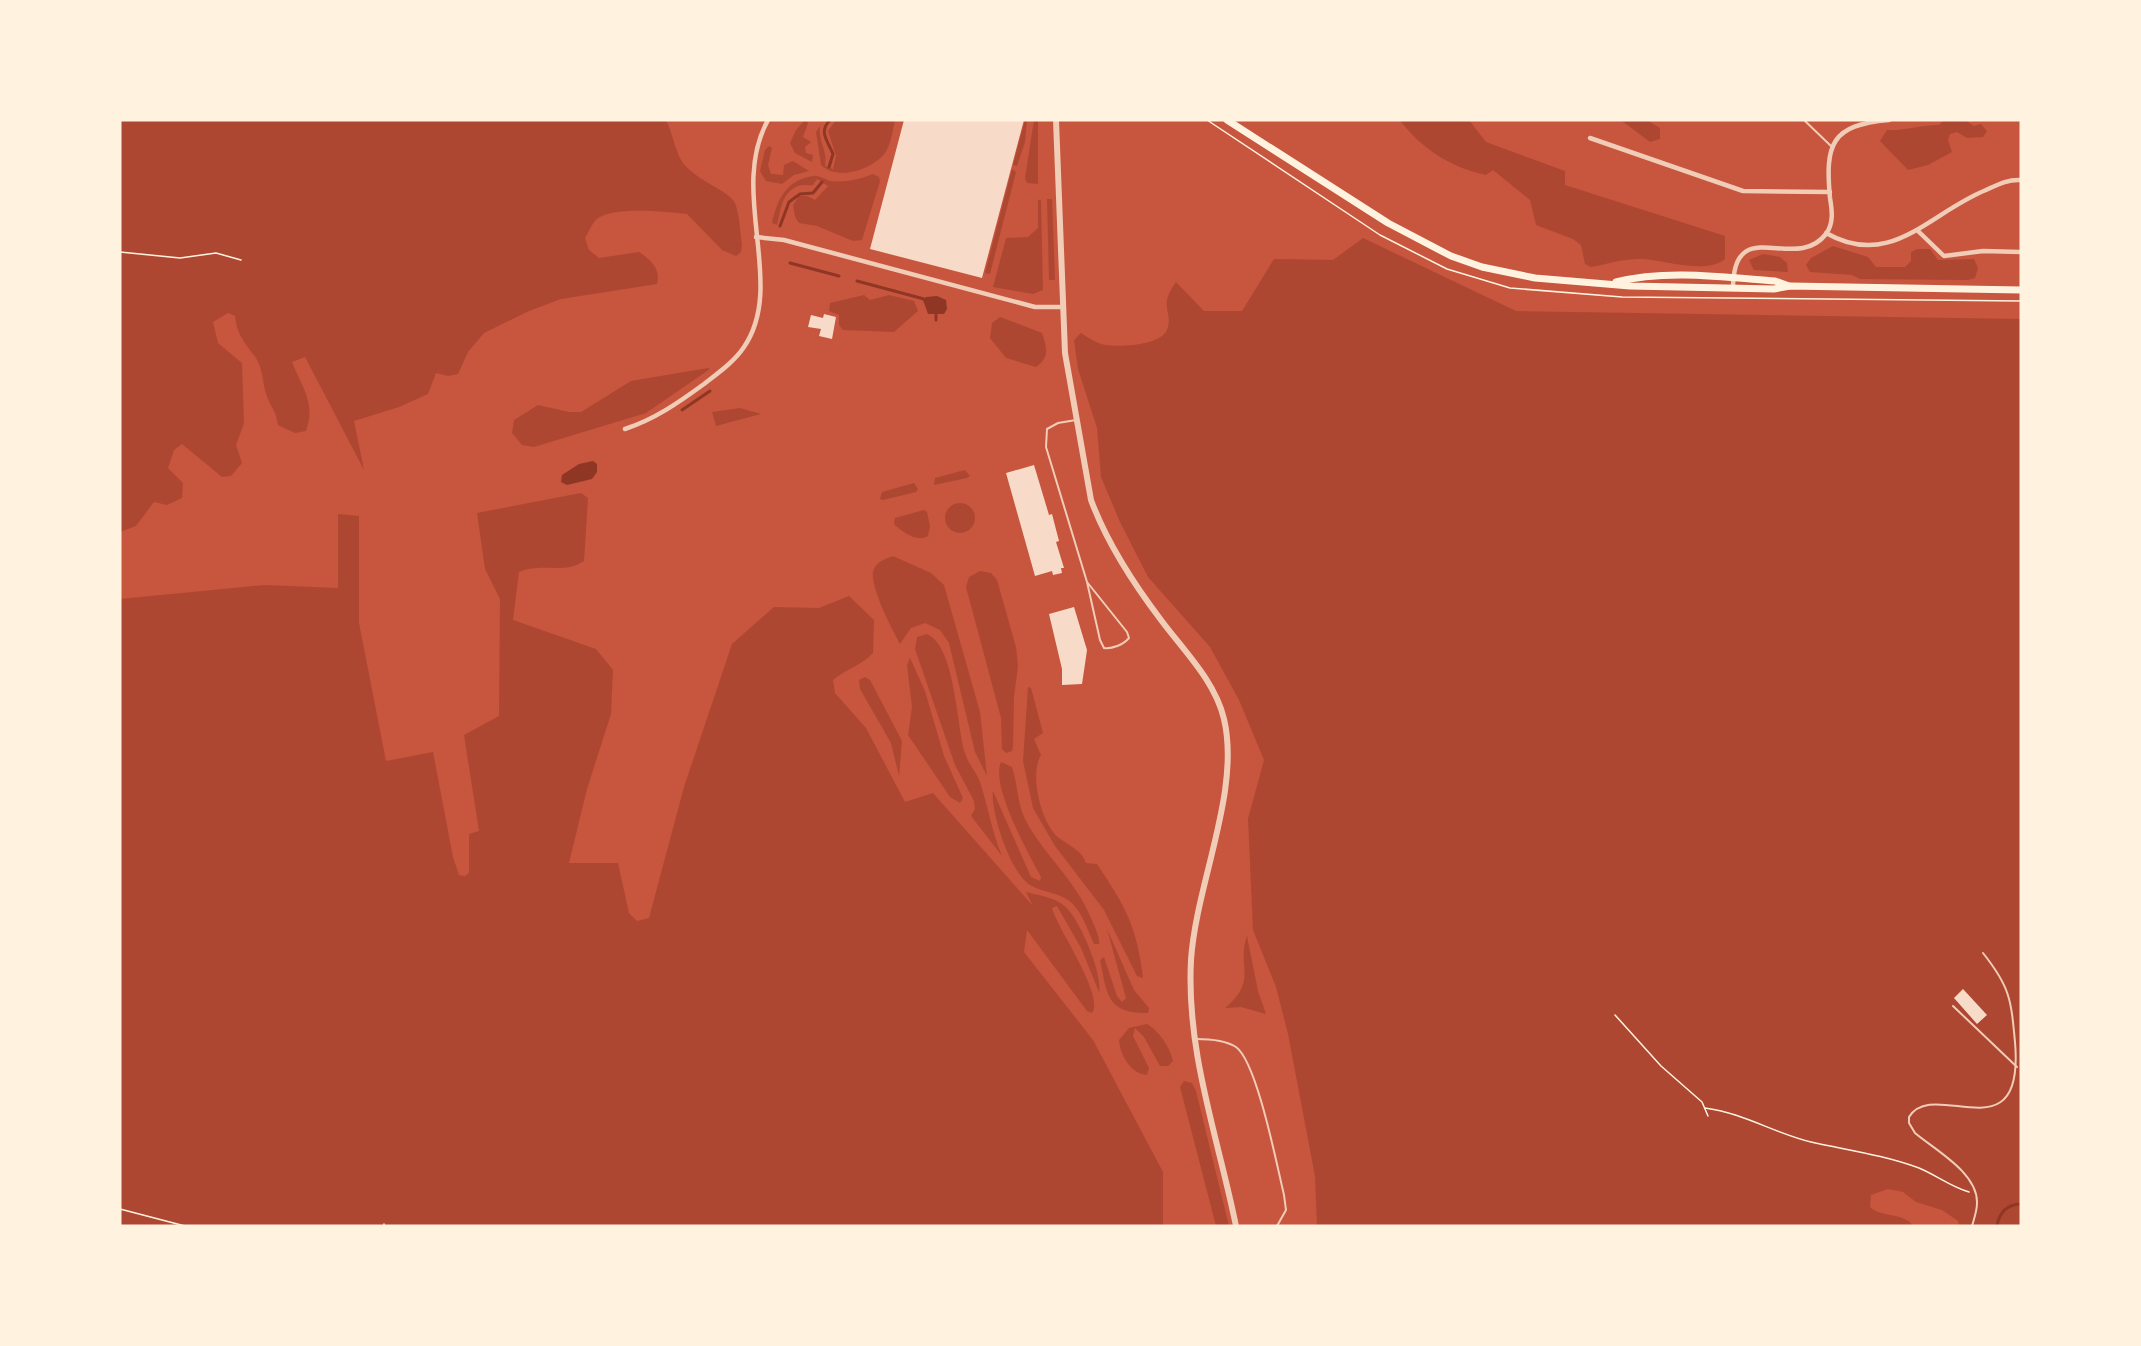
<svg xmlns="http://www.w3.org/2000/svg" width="2141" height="1346" viewBox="0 0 2141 1346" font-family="Montserrat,sans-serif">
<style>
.green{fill:#ae4732}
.water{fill:#8f3625}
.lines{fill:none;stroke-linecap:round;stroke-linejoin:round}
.stream{stroke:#8f3625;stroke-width:3}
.building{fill:#f7dbc8}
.path{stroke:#fff3e0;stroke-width:1.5}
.service{stroke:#f1ccb7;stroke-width:2}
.minor{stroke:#f1ccb7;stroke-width:4.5}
.tertiary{stroke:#f1ccb7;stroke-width:6}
.secondary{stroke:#fff3e0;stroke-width:7}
</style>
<rect width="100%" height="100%" fill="#c8553d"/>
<g class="green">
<path d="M120,120h546c6,12 9,29 15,40 12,20 48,30 54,43 5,13 5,29 7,42l-1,7 -5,4 -14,-6 -35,-36c-21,-2 -78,-9 -92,7 -4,5 -7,12 -10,17l4,12 10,8 40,-6c12,8 22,17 18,32l-96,15 -32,12 -45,22 -16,19 -10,22 -10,2 -12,-3 -8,21 -29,13 -45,14 10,49 -59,-113 -13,5c10,26 24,40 14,69l-11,2 -17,-8c-2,-14 -5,-14 -10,-26 -6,-13 -4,-28 -12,-41 -11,-15 -19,-23 -21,-42l-7,-3 -15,9 5,21 24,20 2,60 -8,22 6,18 -11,13 -9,1 -40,-33 -8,6 -6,18 15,15 -1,15 -15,7 -13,-3 -18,24 -16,6z"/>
<polygon points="805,120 808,123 803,137 811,142 805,147 806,153 813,155 812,162 795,153 790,143 796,130"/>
<path d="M836,120h59c-2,10 -4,24 -10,33 -13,17 -48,28 -64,12l-5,-33 4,-6c-2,15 8,25 5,40l8,3 3,-13 -8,-25z"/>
<polygon points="1025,120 1027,120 1025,142 1017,166 1013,165"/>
<polygon points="1034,120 1038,120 1038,184 1027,183 1025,178"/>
<path d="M1400,120h69l17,22 79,29v14l160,51v23c-20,16 -59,1 -83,0 -16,-1 -35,5 -51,8l-6,-3 -4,-19 -8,-6 -37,-14 -6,-25 -37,-30 -7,5c-34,-7 -66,-27 -86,-55z"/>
<polygon points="1603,120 1647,120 1660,128 1660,139 1650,142 1622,121"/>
<path d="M1944,120h21l9,6 7,-2 6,7 -4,6 -16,1 -10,-6 -7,2 -2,6 4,12 -24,13 -20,5 -28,-29 7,-11c18,1 33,-5 52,-5z"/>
<polygon points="769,146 772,148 768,165 771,174 783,175 784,165 793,161 809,171 794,175 782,184 766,181 760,171 765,150"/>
<polygon points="1012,169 1016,172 990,274 985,273"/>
<path d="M873,174l6,3 1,4 -18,59 -9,1 -36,-15 -18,-3 -4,-6 -2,-12 6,-9h8l8,4 13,-14 -11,-7 -4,6c-5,1 -10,-1 -15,1 -17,7 -17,24 -21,39l-5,-2c5,-23 14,-43 41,-47 7,-1 12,4 18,5 14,2 29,-2 42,-7z"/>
<polygon points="1047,199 1052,199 1055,280 1049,280"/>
<polygon points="1038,200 1041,200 1043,290 1033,294 993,287 1006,238 1028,237 1038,228"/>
<path d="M1363,238l153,73 505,8v907h-62l-1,-5 -16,-11 -26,-8 -13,-10 -15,-3 -17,6 -1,12c12,11 34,5 43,19h-596l-2,-50 -27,-142 -12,-47 -23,-57 -5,-111 16,-59 -25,-60 -29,-53 -62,-70 -28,-55 -19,-45 -4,-49 -19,-59 -4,-29 7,-7c6,4 14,9 20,11 15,4 59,2 66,-14 7,-19 -10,-22 9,-48l28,29h38l32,-52 59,1z"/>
<polygon points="1833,246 1868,257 1876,267 1905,267 1911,261 1911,252 1917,249 1930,249 1938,260 1974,259 1978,268 1975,278 1968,280 1860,279 1852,275 1810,272 1806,265 1811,258"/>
<polygon points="1763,254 1780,257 1787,263 1788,272 1754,270 1749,260"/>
<polygon points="864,295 870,300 889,295 914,301 918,311 894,332 843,330 839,325 839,315 829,311 830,303"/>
<path d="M1000,317l42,16c5,15 8,24 -6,34l-30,-9 -16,-20 2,-15z"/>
<polygon points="708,368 710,369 646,413 534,447 522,445 512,433 514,420 538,405 569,412 581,412 631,381"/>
<polygon points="740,408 761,414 716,426 712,412"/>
<polygon points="965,470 970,476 967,478 934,485 935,478"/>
<polygon points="914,483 918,489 916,492 883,500 880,499 882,492"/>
<path d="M581,493l7,5 -4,63c-21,14 -41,1 -65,11l-6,48 83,29 17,21 -2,44 -24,75 -18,74h49l11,50 8,8 12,-3 35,-131 48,-143 42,-37 45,1 30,-12 25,24 -1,33c-11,12 -27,16 -40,27l2,13 31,35 39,74 28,-9 100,113 -7,-14c11,3 26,5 36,12 16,10 41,70 37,88l-18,-44 -24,-42 -5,2c5,20 53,88 40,105l-5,-2 -60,-81 -3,22 69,88 70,132v54h-1043v-627l145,-14 73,3v-74l21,2v107l27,138 47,-9 20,105 6,18 6,1 4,-3v-39l10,-3 -15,-96 35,-19 1,-117 -15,-30 -8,-56z"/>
<circle cx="960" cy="518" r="15"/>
<path d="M924,510l3,2 3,14 -2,10c-10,7 -26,-4 -34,-12l1,-6z"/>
<path d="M893,556l38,17 13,12 36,127 7,64 -12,-24 -26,-109 -9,-13 -15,-7 -14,5 -11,16c-7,-13 -33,-62 -26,-75 3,-7 11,-10 19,-13z"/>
<polygon points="980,571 991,573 997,580 1016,647 1018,666 1014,697 1013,746 1012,751 1006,753 1002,749 1001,718 966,587 969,577"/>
<path d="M927,634c29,13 29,91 38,119 3,11 11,18 15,29 8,25 12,50 22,74l-31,-40 4,-7 -1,-8 -19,-36 -40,-116 2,-12z"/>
<polygon points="910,658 925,691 944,756 963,798 960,803 950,797 908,735 912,707 907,665"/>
<polygon points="865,677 870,680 902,741 899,776 891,743 860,689 859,680"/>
<path d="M1028,687l3,1 12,45 -9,6 7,16c-12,19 0,69 18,83 10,8 23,12 27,25l11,1c28,42 40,62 46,114l-6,-2 -33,-66 -49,-64 -22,-38 -10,-47z"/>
<path d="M1001,762l11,5c6,18 5,37 14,54 19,35 50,60 65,97 3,8 9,18 8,26h-5c-6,-13 -11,-30 -22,-41 -12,-11 -29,-10 -42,-18 -19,-11 -40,-74 -37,-94l38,86 9,4 1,-4c-12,-23 -51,-91 -40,-115z"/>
<path d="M1107,929l27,61 15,18 -1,5c-42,1 -41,-20 -48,-53l4,-3 13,39 5,6 4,-4z"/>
<path d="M1247,936l11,55 8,23 -25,-7 -16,1c34,-28 11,-42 22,-72z"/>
<path d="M1147,1024c12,7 23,23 26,37l-5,5h-8l-16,-29 -9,-9 -2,8 16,32 -2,7c-16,-1 -27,-20 -28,-35l10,-12z"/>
<polygon points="1184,1081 1192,1083 1196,1091 1229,1226 1216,1226 1180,1087"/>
</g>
<g class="water">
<polygon points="937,296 946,300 947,309 944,314 928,314 923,300 926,297"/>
<polygon points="593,461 597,464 597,472 592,479 567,485 561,482 562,475 579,464"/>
</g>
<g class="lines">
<g class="stream">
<path d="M829,167l4,-13c-5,-13 -15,-22 -3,-34"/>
<polyline points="780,226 789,202 800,194 813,193 822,182"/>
<polyline points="790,263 839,276"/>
<polyline points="857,281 924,299"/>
<polyline points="936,320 936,315"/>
<polyline points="682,410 710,391"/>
<path d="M1997,1226c2,-13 10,-22 24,-22"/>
</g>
</g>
<g class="building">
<polygon points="904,120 1024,120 982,278 870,249"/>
<polygon points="824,314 836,317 832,339 819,336 821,329 808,327 811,315 823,318"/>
<polygon points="1034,465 1049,515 1052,514 1059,541 1056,542 1064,568 1061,568 1062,573 1053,575 1052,571 1035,576 1006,473"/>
<polygon points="1074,607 1087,650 1085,664 1082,684 1062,685 1062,669 1049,614"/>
<polygon points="1963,989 1987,1015 1977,1024 1954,998"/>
</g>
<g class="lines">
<g class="path">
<polyline points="1207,120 1380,235 1447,269 1510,288 1622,297 2021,301"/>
<polyline points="120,252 180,258 216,253 241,260"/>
<polyline points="1615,1015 1661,1066 1702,1102 1708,1116"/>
<path d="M1705,1108c38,5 69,25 106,34 36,8 73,13 108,26 17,7 32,19 50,24"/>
<polyline points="120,1209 185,1226"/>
<polyline points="384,1224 384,1226"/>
</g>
<g class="service">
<polyline points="1804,120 1832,147"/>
<path d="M1076,420l-18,3 -11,6 -1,18 41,135 13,58 4,8c8,1 19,-3 25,-10l-2,-6 -40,-50"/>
<polyline points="1953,1006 2017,1067"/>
<path d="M1196,1039c13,0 29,1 40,8 21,15 41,119 48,148l2,15 -9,16"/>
<path d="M1972,1226c2,-7 5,-15 5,-23 1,-30 -42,-53 -62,-70l-6,-10v-6c25,-41 116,41 106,-75 -4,-43 -5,-55 -32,-89"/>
</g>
<g class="minor">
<polyline points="1590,138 1743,191 1830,192"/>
<polyline points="1918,231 1944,256 1983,251 2021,252"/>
<path d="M1826,233c65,37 103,-20 160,-43 11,-5 22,-11 35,-10"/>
<polyline points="756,237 784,240 1035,307 1062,307"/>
<path d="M1733,289c0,-77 62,-15 93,-55 8,-11 6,-24 4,-36 -5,-54 1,-73 59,-78"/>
<path d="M625,429c30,-10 53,-26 79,-45 14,-11 30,-22 40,-37 43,-63 -16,-155 24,-227"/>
</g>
<path class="tertiary" d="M1056,120l9,233 26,147c16,43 42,83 70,120 23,31 54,61 63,99 17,72 -28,165 -33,241 -5,92 27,177 45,266"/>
<g class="secondary">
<polyline points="1227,120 1388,223 1451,256 1482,267 1535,278 1630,286 1774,289 1790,286 2021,290"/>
<path d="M1616,282c49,-13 108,-5 159,-1l14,5"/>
</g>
</g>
<rect width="2141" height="1346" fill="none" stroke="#fff3e0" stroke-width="243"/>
</svg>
